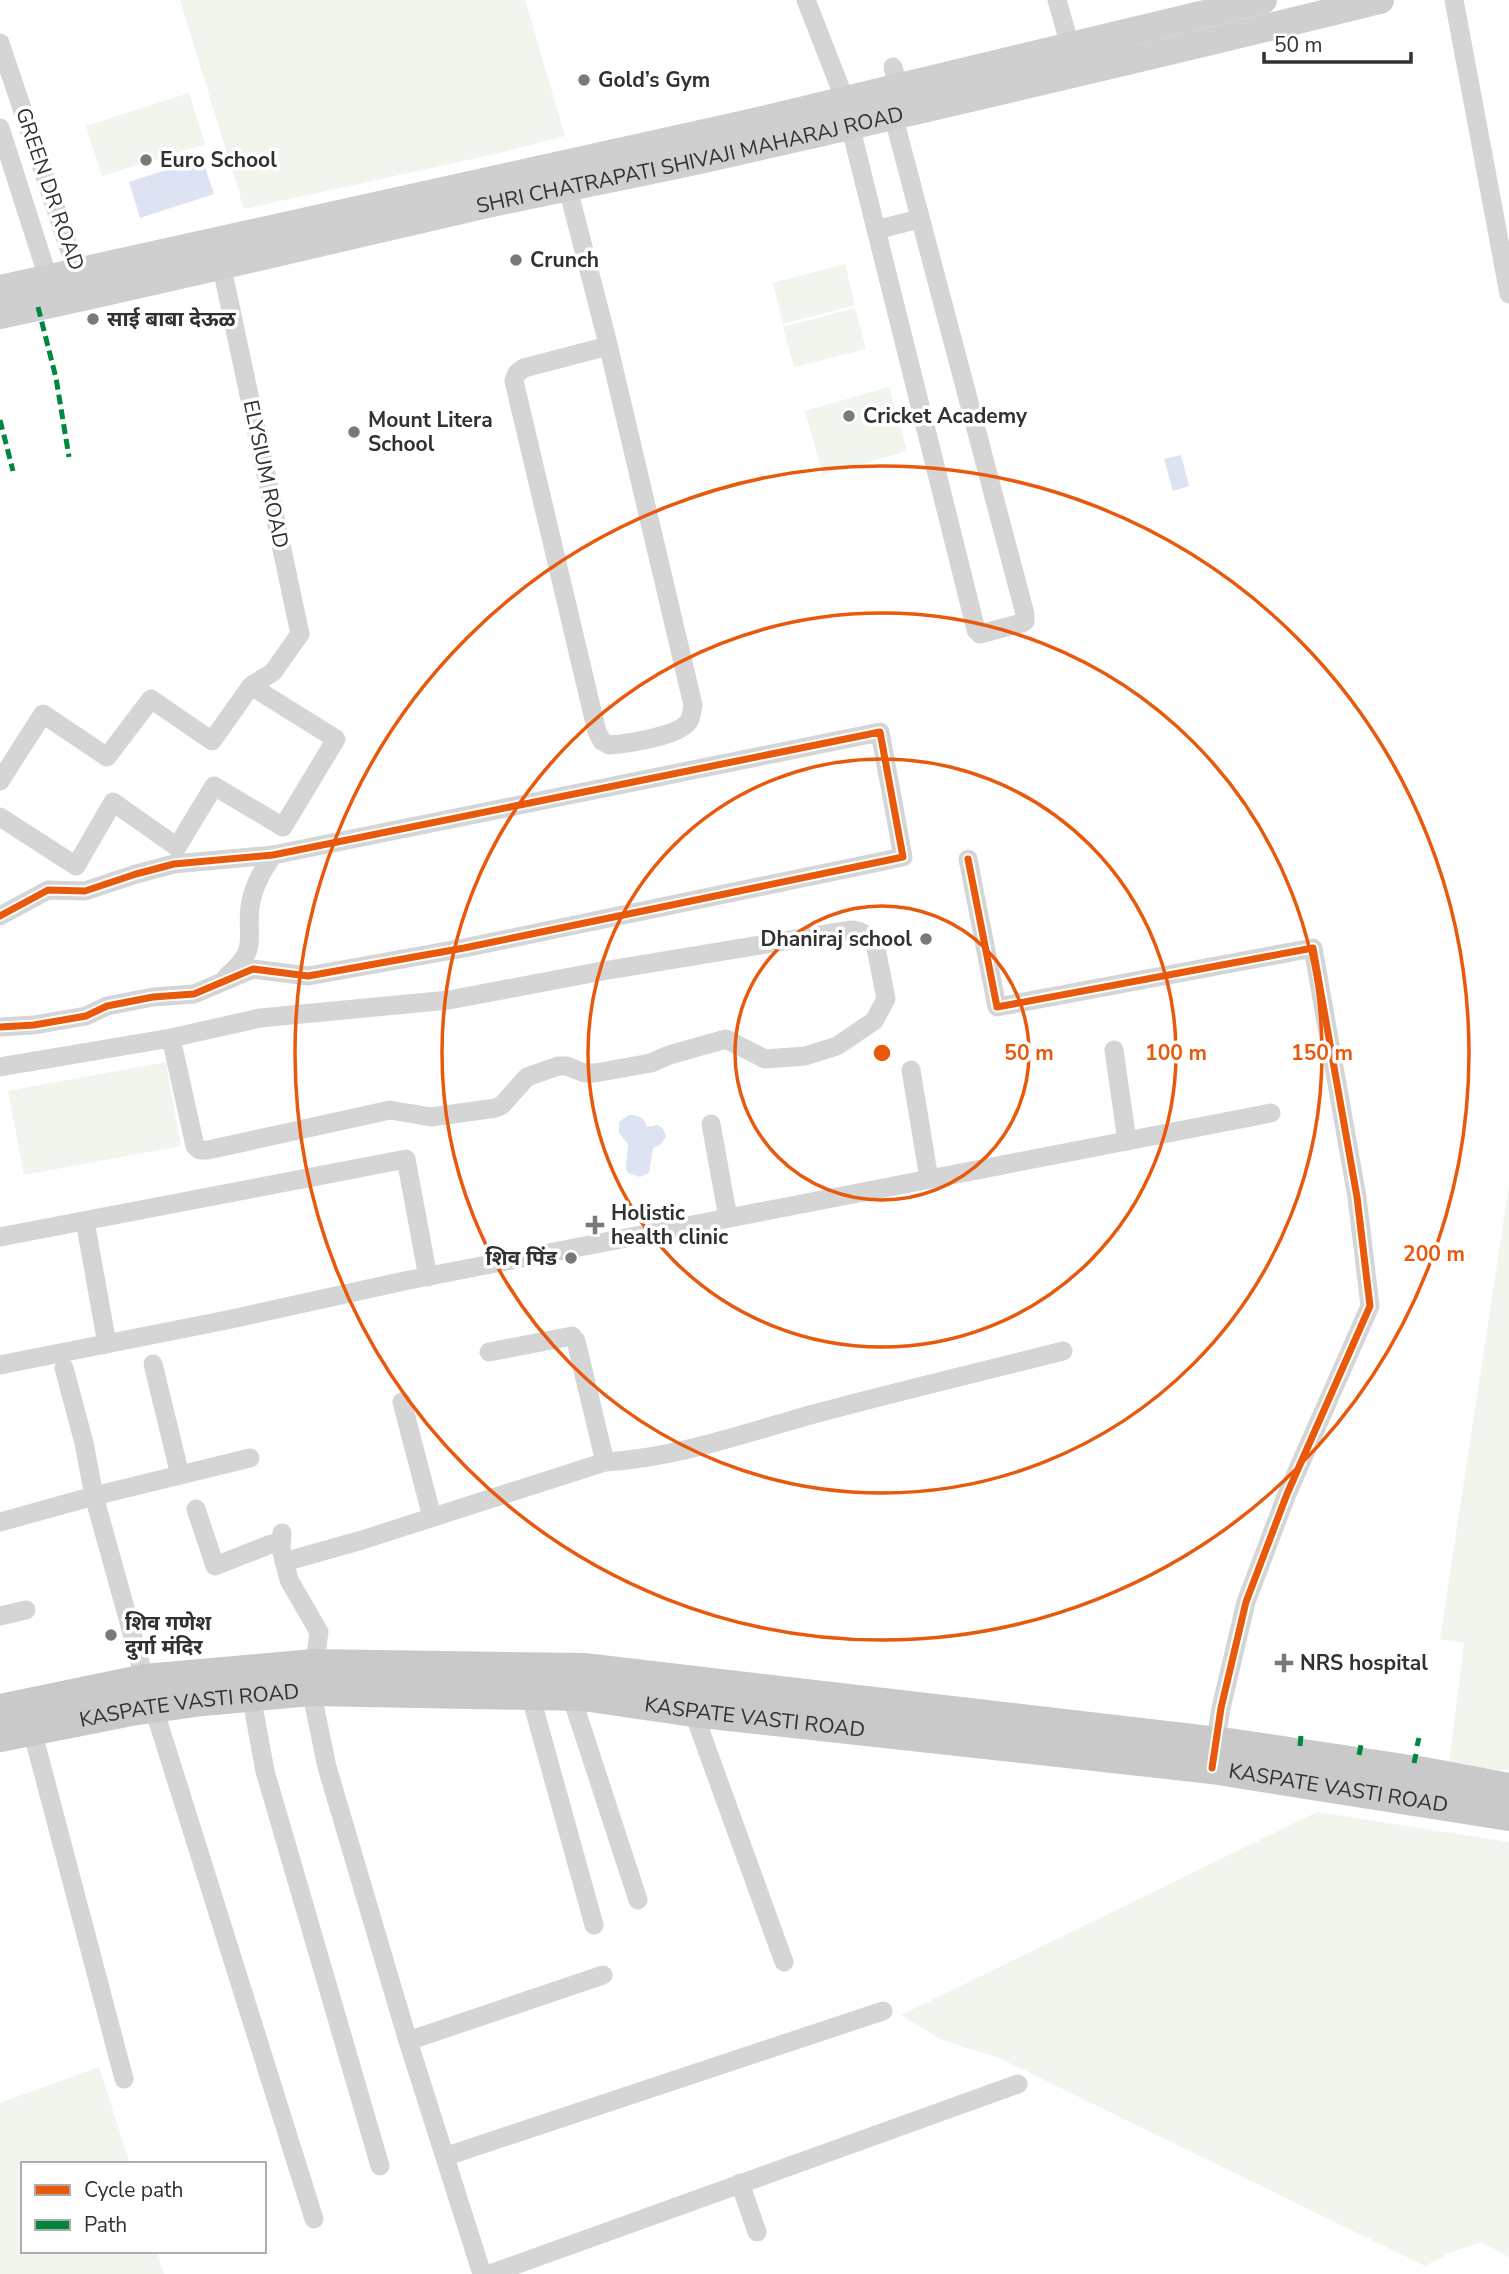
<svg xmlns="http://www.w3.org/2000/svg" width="1509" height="2274" viewBox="0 0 1509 2274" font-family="'Nunito Sans','Noto Sans Devanagari',sans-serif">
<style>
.green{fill:#f0f5ee}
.water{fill:#dde3f2}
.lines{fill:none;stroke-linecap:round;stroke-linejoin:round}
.street{stroke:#d5d5d5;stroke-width:19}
.secondary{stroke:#cfcfcf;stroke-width:28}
.primary{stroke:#c9c9c9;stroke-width:32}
.quiet{stroke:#00873e;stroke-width:5;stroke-dasharray:10 5;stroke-linecap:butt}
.cycleway-casing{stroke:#fff;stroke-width:11}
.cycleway{stroke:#e8590c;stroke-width:7}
.ring{fill:none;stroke:#e8590c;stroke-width:3.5}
.poi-dot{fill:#797979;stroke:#fff;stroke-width:2.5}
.labels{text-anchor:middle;stroke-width:7;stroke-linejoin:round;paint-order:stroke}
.poi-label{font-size:21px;font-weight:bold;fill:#313131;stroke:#fff;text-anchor:start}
.street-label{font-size:21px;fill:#313131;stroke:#fff}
.centre{fill:#e8590c;stroke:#fff;stroke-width:3.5}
.ring-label{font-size:21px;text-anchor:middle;font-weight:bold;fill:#e8590c;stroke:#fff;stroke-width:7;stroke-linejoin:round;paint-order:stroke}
</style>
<rect width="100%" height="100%" fill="#fff"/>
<g class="green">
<polygon points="180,0 525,0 565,136 495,154 244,209"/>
<polygon points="189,93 205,144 102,176 86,126"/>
<polygon points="845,264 855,305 783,324 773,283"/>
<polygon points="855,308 866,349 794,367 783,327"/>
<polygon points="889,387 907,451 823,475 805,411"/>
<polygon points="166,1062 181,1146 24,1175 8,1091"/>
<polygon points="1509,1185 1509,1771 1449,1764 1464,1643 1440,1639"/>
<polygon points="1317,1812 1509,1842 1509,2257 1481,2242 1450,2253 1425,2266 999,2058 942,2040 901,2015"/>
<polygon points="99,2067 130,2164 23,2164 23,2251 157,2251 164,2274 0,2274 0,2103"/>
</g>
<g class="water">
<polygon points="202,158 214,194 140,218 129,182"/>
<polygon points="1181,455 1189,486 1173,491 1164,459"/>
<path d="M629,1115c10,0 15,2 18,12l11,-2 5,4 3,8 -6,8 -7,3 -4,25 -9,4 -12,-4 -2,-4 2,-25 -9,-11v-11z"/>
</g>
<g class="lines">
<g class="street">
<polyline points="806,0 845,100"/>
<polyline points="1057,0 1070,46"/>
<polyline points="1454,0 1509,294"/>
<polyline points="0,43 80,281"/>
<polyline points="893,67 901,100"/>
<polyline points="850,125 976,630 980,634 1022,623 1025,621 1025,614 893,115"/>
<polyline points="0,128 52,290"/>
<path d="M565,177l42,163 86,365c-1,5 -1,11 -4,16 -9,15 -63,23 -80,24l-7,-4 -5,-9 -83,-351 3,-8 7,-5 84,-22"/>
<polyline points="876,230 919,219"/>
<polyline points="0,781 43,714 107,757 151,699 212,741 251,686 273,672 300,634 219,254"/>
<polyline points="0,817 76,866 113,802 177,847 214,786 283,827 336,739 251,686"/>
<polyline points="968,859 997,1007 1313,948 1357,1197 1370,1306 1287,1494 1246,1602 1221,1708 1214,1753"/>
<polyline points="0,916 48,890 85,891 136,874 174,864 273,855 880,732 903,857 464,948 308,976 253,969 194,994 153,997 107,1006 86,1016 34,1025 0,1027"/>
<path d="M227,976c35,-29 17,-39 24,-75 4,-18 12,-31 22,-46"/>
<polyline points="1114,1050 1127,1141"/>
<path d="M0,1067l171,-29 89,-20 189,-18 148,-28 253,-42c11,0 18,5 25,13l11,56 -12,22 -37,25 -32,10 -40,3 -39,-20 -57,16 -18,8 -56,10h-11l-17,-7h-9l-31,11 -25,28 -6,3 -65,9 -41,-7 -182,40h-8l-5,-4 -24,-108"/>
<polyline points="911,1070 929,1179"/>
<polyline points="711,1124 728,1218"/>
<polyline points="85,1221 107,1344"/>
<polyline points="0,1237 406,1159 428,1277"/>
<polyline points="153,1364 180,1475"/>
<polyline points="0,1365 227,1320 409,1280 1271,1113"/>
<polyline points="64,1368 84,1443 94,1496 145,1680 314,2219"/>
<polyline points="402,1402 432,1517"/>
<path d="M605,1462c71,-4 140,-29 209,-48 82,-22 166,-42 249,-63"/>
<polyline points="196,1509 215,1566 271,1544"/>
<polyline points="0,1522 94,1496 250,1458"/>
<polyline points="282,1533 281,1548 289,1580 319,1632 311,1690 327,1767 408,2041 482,2274"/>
<polyline points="284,1562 362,1540 605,1462 576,1341 572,1336 489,1352"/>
<polyline points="0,1616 26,1610"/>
<polyline points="530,1694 594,1925"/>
<polyline points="251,1695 265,1771 380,2166"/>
<polyline points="571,1695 638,1900"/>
<polyline points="693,1711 784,1962"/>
<polyline points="32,1730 124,2079"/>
<polyline points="408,2041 603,1975"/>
<polyline points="447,2156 883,2011"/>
<polyline points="740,2183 757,2232"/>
<polyline points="490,2274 1018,2084"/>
</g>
<g class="secondary">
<polyline points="0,289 750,123 1263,0"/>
<path id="s1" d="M0,315c155,-33 310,-70 465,-106 85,-19 172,-35 257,-54 220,-50 439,-101 658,-155"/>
</g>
<g class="primary">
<polyline points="0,1710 145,1680 313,1665 584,1669 1235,1745 1424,1773 1509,1789"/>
<path id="s2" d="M0,1736l131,-26 72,-10 108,-10 272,5 110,16 519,57 297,47"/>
</g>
<g class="quiet">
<polyline points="38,307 56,378 69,457"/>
<polyline points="0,420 13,471"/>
<polyline points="1300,1746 1301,1736"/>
<polyline points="1417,1746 1419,1738"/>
<polyline points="1359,1755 1361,1745"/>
<polyline points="1414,1763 1416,1754"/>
</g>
<g class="cycleway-casing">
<g id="cycleway">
<polyline points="968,859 997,1007 1313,948 1357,1197 1370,1306 1287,1494 1246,1602 1221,1708 1212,1768"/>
<polyline points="0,916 48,890 85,891 136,874 174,864 273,855 880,732 903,857 464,948 308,976 253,969 194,994 153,997 107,1006 86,1016 34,1025 0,1027"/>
</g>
</g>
<use href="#cycleway" class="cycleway"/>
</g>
<g class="ring">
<circle cx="882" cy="1053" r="147"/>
<circle cx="882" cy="1053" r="294"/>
<circle cx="882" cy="1053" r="440"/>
<circle cx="882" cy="1053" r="587"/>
</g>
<g class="poi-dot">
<circle cx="584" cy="80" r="7"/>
<circle cx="146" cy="160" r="7"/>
<circle cx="516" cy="260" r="7"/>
<circle cx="93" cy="319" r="7"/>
<circle cx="849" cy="416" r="7"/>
<circle cx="354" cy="432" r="7"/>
<circle cx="926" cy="939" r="7"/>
<path d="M591.5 1214.5h7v7h7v7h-7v7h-7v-7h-7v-7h7z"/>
<circle cx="571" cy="1258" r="7"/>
<circle cx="111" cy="1635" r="7"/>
<path d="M1280.5 1652.5h7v7h7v7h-7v7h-7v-7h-7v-7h7z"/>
</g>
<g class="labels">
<g class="poi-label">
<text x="598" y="87">Gold’s Gym</text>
<text x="160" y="167">Euro School</text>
<text x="530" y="267">Crunch</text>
<text x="107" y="326">साई बाबा देऊळ</text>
<text x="863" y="423">Cricket Academy</text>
<text x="368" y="427">Mount Litera<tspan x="368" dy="24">School</tspan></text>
<text x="912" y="946" text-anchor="end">Dhaniraj school</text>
<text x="611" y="1220">Holistic<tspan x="611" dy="24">health clinic</tspan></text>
<text x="557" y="1265" text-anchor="end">शिव पिंड</text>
<text x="125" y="1630">शिव गणेश<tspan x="125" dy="24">दुर्गा मंदिर</tspan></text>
<text x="1300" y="1670">NRS hospital</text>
</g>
<g class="street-label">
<text dy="7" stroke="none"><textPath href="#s1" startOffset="707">SHRI CHATRAPATI SHIVAJI MAHARAJ ROAD</textPath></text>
<text transform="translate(50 189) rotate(71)" y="7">GREEN DR ROAD</text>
<text transform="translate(266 474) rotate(78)" y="7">ELYSIUM ROAD</text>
<text dy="7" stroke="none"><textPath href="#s2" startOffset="192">KASPATE VASTI ROAD</textPath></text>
<text dy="7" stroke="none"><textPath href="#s2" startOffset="760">KASPATE VASTI ROAD</textPath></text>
<text dy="7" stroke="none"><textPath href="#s2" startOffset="1348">KASPATE VASTI ROAD</textPath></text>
</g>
</g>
<circle cx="882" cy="1053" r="10" class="centre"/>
<g class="ring-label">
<text x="1029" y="1060">50 m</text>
<text x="1176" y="1060">100 m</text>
<text x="1322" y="1060">150 m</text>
<text x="1434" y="1261">200 m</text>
</g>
<rect x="21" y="2162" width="245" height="91" fill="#ffffff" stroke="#adadad" stroke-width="2"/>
<rect x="35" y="2185" width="35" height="10" fill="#e8590c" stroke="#adadad" stroke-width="2"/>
<text x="84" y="2197" font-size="21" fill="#313131">Cycle path</text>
<rect x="35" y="2220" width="35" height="10" fill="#00873e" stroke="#adadad" stroke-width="2"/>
<text x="84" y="2232" font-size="21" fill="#313131">Path</text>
<path d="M1264 52v10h147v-10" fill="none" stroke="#313131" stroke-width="3.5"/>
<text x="1274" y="52" font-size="21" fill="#313131" stroke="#ffffff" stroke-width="5" paint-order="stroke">50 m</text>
</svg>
